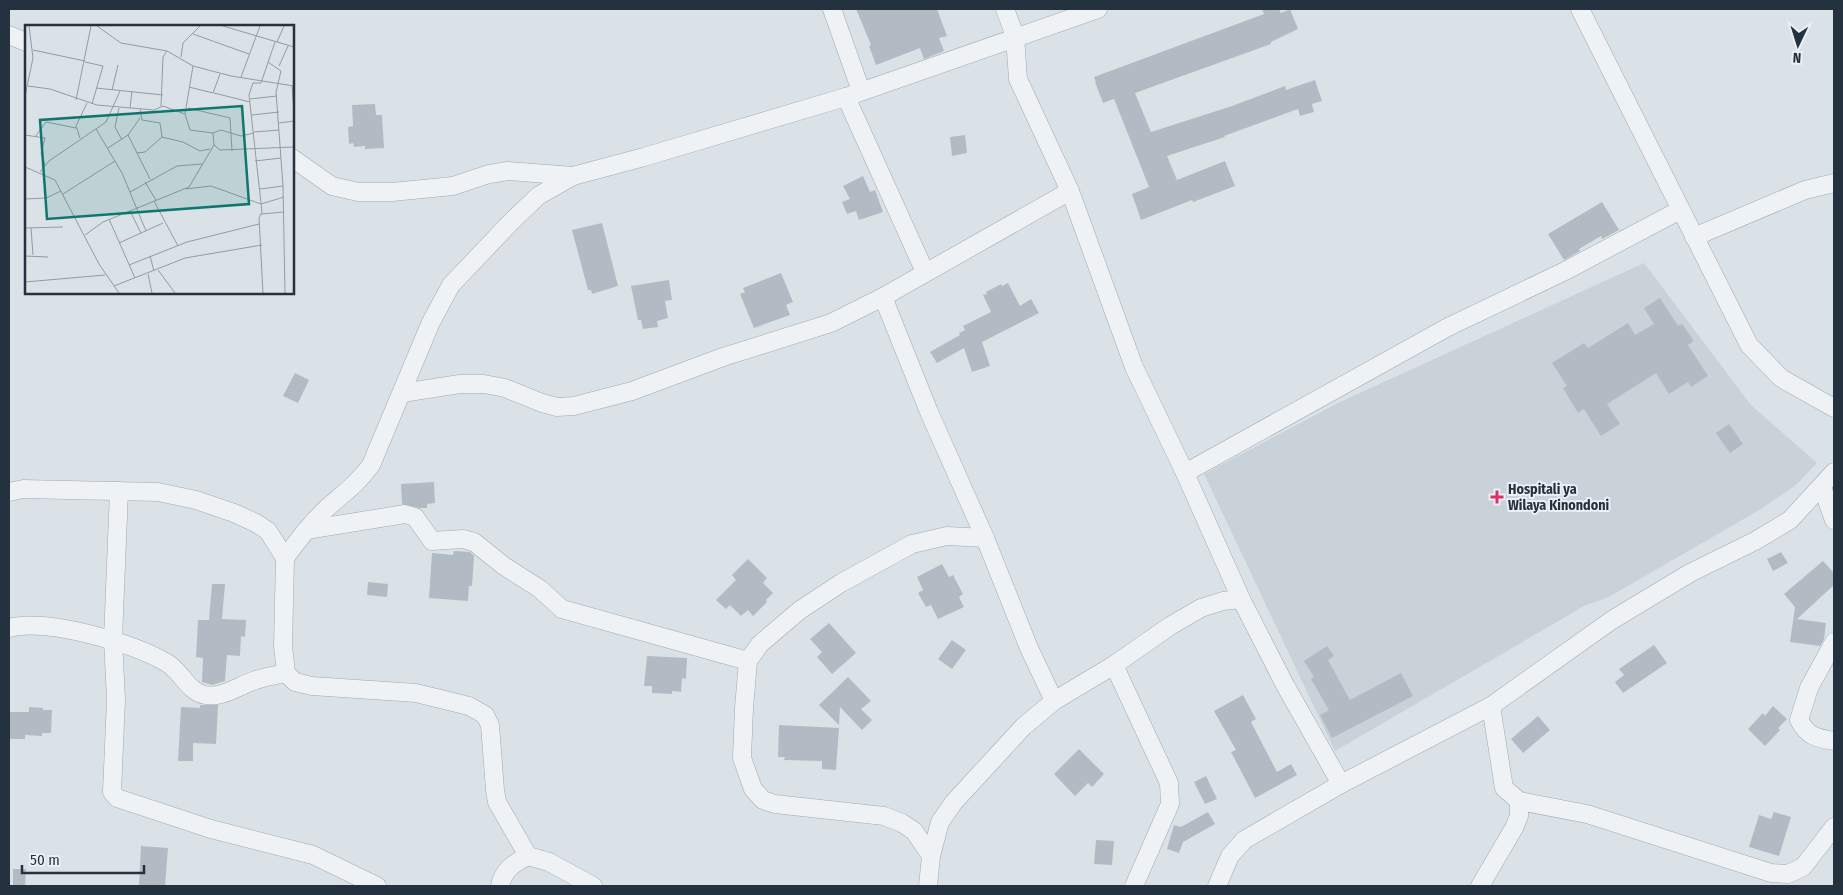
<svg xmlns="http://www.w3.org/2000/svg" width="1843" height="895" viewBox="0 0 1843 895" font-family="'Fira Sans Condensed',sans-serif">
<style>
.built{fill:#c9d1d9}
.building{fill:#b2bbc4}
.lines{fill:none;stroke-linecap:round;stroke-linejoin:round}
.minor-casing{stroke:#a0a9b1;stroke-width:19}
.minor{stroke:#eef2f5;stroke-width:18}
.poi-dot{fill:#db3163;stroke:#eaf0f5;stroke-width:2}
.labels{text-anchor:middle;stroke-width:4;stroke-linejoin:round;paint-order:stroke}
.poi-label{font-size:14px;font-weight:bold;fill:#24313f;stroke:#eaf0f5;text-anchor:start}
.inset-road{fill:none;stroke:#929ba4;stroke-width:1}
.view{fill:#0f766e;fill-opacity:0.15;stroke:#0f766e;stroke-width:2.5}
.inset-edge{fill:none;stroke:#24313f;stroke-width:2.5}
</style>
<rect width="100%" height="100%" fill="#dbe2e7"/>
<polygon class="built" points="1644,263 1751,405 1817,463 1796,485 1761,509 1607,598 1586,605 1335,751 1204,474 1338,403"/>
<g class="building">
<polygon points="856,9 937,9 947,36 939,38 944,51 924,59 920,48 876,65 869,46 871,45"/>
<polygon points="1262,9 1279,9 1281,13 1290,9 1298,29 1271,42 1271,44 1135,93 1151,132 1232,106 1285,86 1286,90 1315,80 1322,101 1312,104 1314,112 1300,116 1298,109 1224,136 1225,137 1167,156 1177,180 1225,161 1235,186 1193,202 1192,200 1141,220 1132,194 1149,187 1114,99 1103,103 1095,82 1096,82 1094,77 1264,14"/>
<polygon points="375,104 376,115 382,115 384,148 365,149 365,146 354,147 353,143 349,144 348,127 353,126 352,105"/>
<polygon points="965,135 967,153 952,156 950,137"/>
<polygon points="863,176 870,192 875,190 883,212 859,220 856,211 847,214 842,202 850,199 843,186"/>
<polygon points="1602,202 1619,230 1602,239 1601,236 1579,249 1580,251 1564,260 1548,234"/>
<polygon points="602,223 618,286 592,294 591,290 588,290 572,230"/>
<polygon points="781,273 793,302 786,305 790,315 754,328 740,294 745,292 743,288"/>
<polygon points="669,280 672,300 665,301 668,318 657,321 658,327 643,329 641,320 638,320 631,286"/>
<polygon points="1008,283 1020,306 1031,299 1039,313 982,342 990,366 972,372 964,348 937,363 930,352 960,335 959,333 965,330 963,326 991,312 983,295 987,294 986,292 1001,284 1002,286"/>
<polygon points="1660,298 1678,326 1682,324 1694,341 1688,345 1708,376 1691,387 1688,382 1669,394 1656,373 1607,404 1620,424 1601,436 1584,409 1578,413 1563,388 1567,386 1552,363 1584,343 1588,348 1628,323 1635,335 1654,324 1644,308"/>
<polygon points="295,373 309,380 298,403 283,396"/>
<polygon points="1729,424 1743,444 1730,453 1716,433"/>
<polygon points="434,482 435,503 427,504 427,508 420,508 402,504 401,484"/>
<polygon points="454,551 470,552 474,556 472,586 469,586 468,601 429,598 432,553 453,555"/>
<polygon points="1781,552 1788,563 1773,571 1767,559"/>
<polygon points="748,559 767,578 763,583 773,593 766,600 767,602 753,616 748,610 741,616 730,605 726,609 716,600 736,580 732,575"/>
<polygon points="1823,561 1834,573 1834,585 1797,619 1826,623 1824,639 1820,646 1790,642 1795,607 1784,594"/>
<polygon points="942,564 949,577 953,575 963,594 959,597 964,607 938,619 931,605 926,607 918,593 923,590 917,577"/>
<polygon points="368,582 388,584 387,597 367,595"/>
<polygon points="212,584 225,584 222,619 246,620 245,637 241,636 240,656 227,655 225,681 212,685 202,682 203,658 196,657 198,620 209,620"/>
<polygon points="829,623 856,653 832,674 817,657 822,652 810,639"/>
<polygon points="952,640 966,650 952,669 938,659"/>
<polygon points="1654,645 1667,663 1623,693 1615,682 1624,675 1619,669"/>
<polygon points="1327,646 1334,656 1328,660 1350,700 1401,673 1413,696 1332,738 1320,715 1329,710 1311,679 1314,677 1304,661"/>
<polygon points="647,656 687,658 686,679 682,678 681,692 672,691 672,694 652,693 652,686 644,686"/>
<polygon points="848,677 871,701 861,709 872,720 862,730 840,707 839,725 819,705"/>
<polygon points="1243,695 1256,719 1251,722 1277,772 1291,764 1297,775 1255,798 1231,752 1236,750 1214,711"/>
<polygon points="200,705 218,705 216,744 193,743 193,761 178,761 181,707 200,708"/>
<polygon points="1773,706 1787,719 1778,728 1780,730 1765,746 1748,729 1763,713 1765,716"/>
<polygon points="29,707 43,708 43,710 52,710 51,733 42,733 42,736 25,735 25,739 10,739 9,712 29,712"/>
<polygon points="1538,716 1550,730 1523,753 1511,739"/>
<polygon points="779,725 839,728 836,770 822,769 822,761 784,760 785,757 778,757"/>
<polygon points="1079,749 1104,774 1092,787 1088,783 1075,796 1054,774"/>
<polygon points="1206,776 1217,799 1205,804 1194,782"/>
<polygon points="1208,812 1215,824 1183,842 1179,853 1167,849 1174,825 1181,827"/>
<polygon points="1774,812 1791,817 1779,856 1749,847 1759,815 1771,819"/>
<polygon points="1096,840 1114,841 1112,865 1094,864"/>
<polygon points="141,846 168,848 165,886 139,886"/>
<polygon points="13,869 26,869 25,886 13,886"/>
</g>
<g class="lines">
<g class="minor-casing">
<g id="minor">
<polyline points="832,9 861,91"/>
<polyline points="1005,9 1015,36 1018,79 1070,191 1134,367 1185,473 1241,599 1285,685 1341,784"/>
<polyline points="1580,9 1749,345 1781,378 1834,408"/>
<polyline points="9,35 26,42"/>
<polyline points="846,97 925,272"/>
<polyline points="292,158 332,186 358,192 392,192 453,186 489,174 508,171 573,176"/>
<polyline points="1694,237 1805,190 1834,183"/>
<polyline points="883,297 929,412 985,538 1029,648 1054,701"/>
<polyline points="402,393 460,384 484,384 505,388 542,403 557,407 574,406 632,391 723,357 831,323 883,297 1070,191"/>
<polyline points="1185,473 1448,327 1565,271 1680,210"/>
<polyline points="1822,487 1834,520"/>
<polyline points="119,491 113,639 116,700 112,792 117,798 211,829 313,855 377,886"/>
<polyline points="9,492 23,489 158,492 196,500 234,513 256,523 268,531 285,558 283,646 286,673 295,682 312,686 416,693 469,706 485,715 490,725 495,790 497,802 528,856"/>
<polyline points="306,530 405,514 415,517 432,541 463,539 474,542 504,566 540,589 562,609 748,661"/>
<path d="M285,558c13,-18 26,-35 42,-50 17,-15 31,-25 44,-43l60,-143 20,-37 60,-63 27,-26 35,-20 71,-19 202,-60 252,-88"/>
<path d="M9,628c38,-10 124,15 158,35 14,8 21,29 38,32 19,3 34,-10 51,-15 9,-3 20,-5 30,-7"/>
<path d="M1834,642l-25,46 -10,32c9,17 18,18 35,21"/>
<polyline points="1114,665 1169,783 1170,804 1134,886"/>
<polyline points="1519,801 1587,814 1771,873 1788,874 1803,867 1834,827"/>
<polyline points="931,856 940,822 954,802 1023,727 1054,701 1114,665 1170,626 1201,608 1223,601 1241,599"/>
<path d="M500,886c3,-16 14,-23 28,-30l21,6 44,24"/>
<polyline points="928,886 931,856 914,831 902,823 884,816 775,804 763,800 753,789 742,758 744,708 748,661 760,644 800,610 841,583 912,544 947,536 985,538"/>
<polyline points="1217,886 1230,856 1244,840 1341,784 1491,706 1612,620 1690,573 1755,541 1790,520 1834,472"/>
<polyline points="1480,886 1514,828 1519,816 1519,801 1504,788 1491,706"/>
</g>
</g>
<use href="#minor" class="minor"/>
</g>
<path class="poi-dot" d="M1494.5 489.5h5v5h5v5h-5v5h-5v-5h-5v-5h5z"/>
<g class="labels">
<g class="poi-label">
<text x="1508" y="494">Hospitali ya<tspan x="1508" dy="16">Wilaya Kinondoni</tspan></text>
</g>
</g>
<g transform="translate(25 25)">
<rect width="269" height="269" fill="#dbe2e7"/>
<path class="inset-road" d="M72,1l24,17 46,8 26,15M198,1l71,21M168,9l56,20M252,17l7,-16M8,25l52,11M156,32l2,-14 17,-17M60,37l18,4 -11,38M243,37l13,9 -5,21 7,94 2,107M254,41l9,-20M216,52l19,-51M3,61l22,3 47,16 57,5 9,-4 22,8 8,-48 38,10 63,10M267,61l2,25M164,62l24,6 7,-19M71,63l67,7M87,65l6,-25M189,68l36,9M0,71l8,-38 -4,-32M225,74l27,-3M51,75l15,-74M136,81l2,-49 4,-6M94,83l-4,19 7,13M105,83l2,-17M163,83l42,10 2,33M160,89l5,16 23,3 1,12 6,5 74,-3M227,90l27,-3M254,98l15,-2M71,104l26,44 24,58M229,107l25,-2M188,108l8,-3 20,6 13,-3M0,110l20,3 -4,15 4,12M103,110l22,44M10,112l11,-15 30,6M137,112l21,5 17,9 10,-2M55,113l-4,-12 11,-23M83,123l20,-13 12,-17M112,128l8,-1 17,-15 -2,-14 -18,-3 -2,-11M230,136l26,-3M0,142l30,13 44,84 20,29M15,147l9,-11 57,-39 14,-31M120,157l11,18M161,164l25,-3 50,18 23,-7M235,164l23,-3M105,167l47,-26 25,-2M38,169l52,-33M0,174l21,-1 15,-7M129,176l24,45M105,186l11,22M236,189l23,-2M84,194l26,59M0,203l38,-1M6,203l2,27M60,210l18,-13 86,-35 25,-42M94,218l44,-20M0,231l23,1M125,231l4,15M104,240l58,-23 72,-18M133,245l17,23M123,249l4,19M0,257l80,-7M89,261l71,-28 77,-13M238,268l-4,-75 3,-6 -13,-117 4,-12h8l14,-41"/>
<path class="view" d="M217,81l7,98 -202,15 -7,-99z"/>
<rect width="269" height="269" class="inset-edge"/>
</g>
<rect width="1843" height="895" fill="none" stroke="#24313f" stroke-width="20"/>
<g transform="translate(1798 45) rotate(184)" stroke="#eaf0f5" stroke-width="4" paint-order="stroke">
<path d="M0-4L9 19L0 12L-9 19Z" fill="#24313f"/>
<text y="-8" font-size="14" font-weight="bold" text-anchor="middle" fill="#24313f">N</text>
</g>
<path d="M22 865v8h122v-8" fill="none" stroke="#24313f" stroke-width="2.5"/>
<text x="30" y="865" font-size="15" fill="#24313f" stroke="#eaf0f5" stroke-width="4" paint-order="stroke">50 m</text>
</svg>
